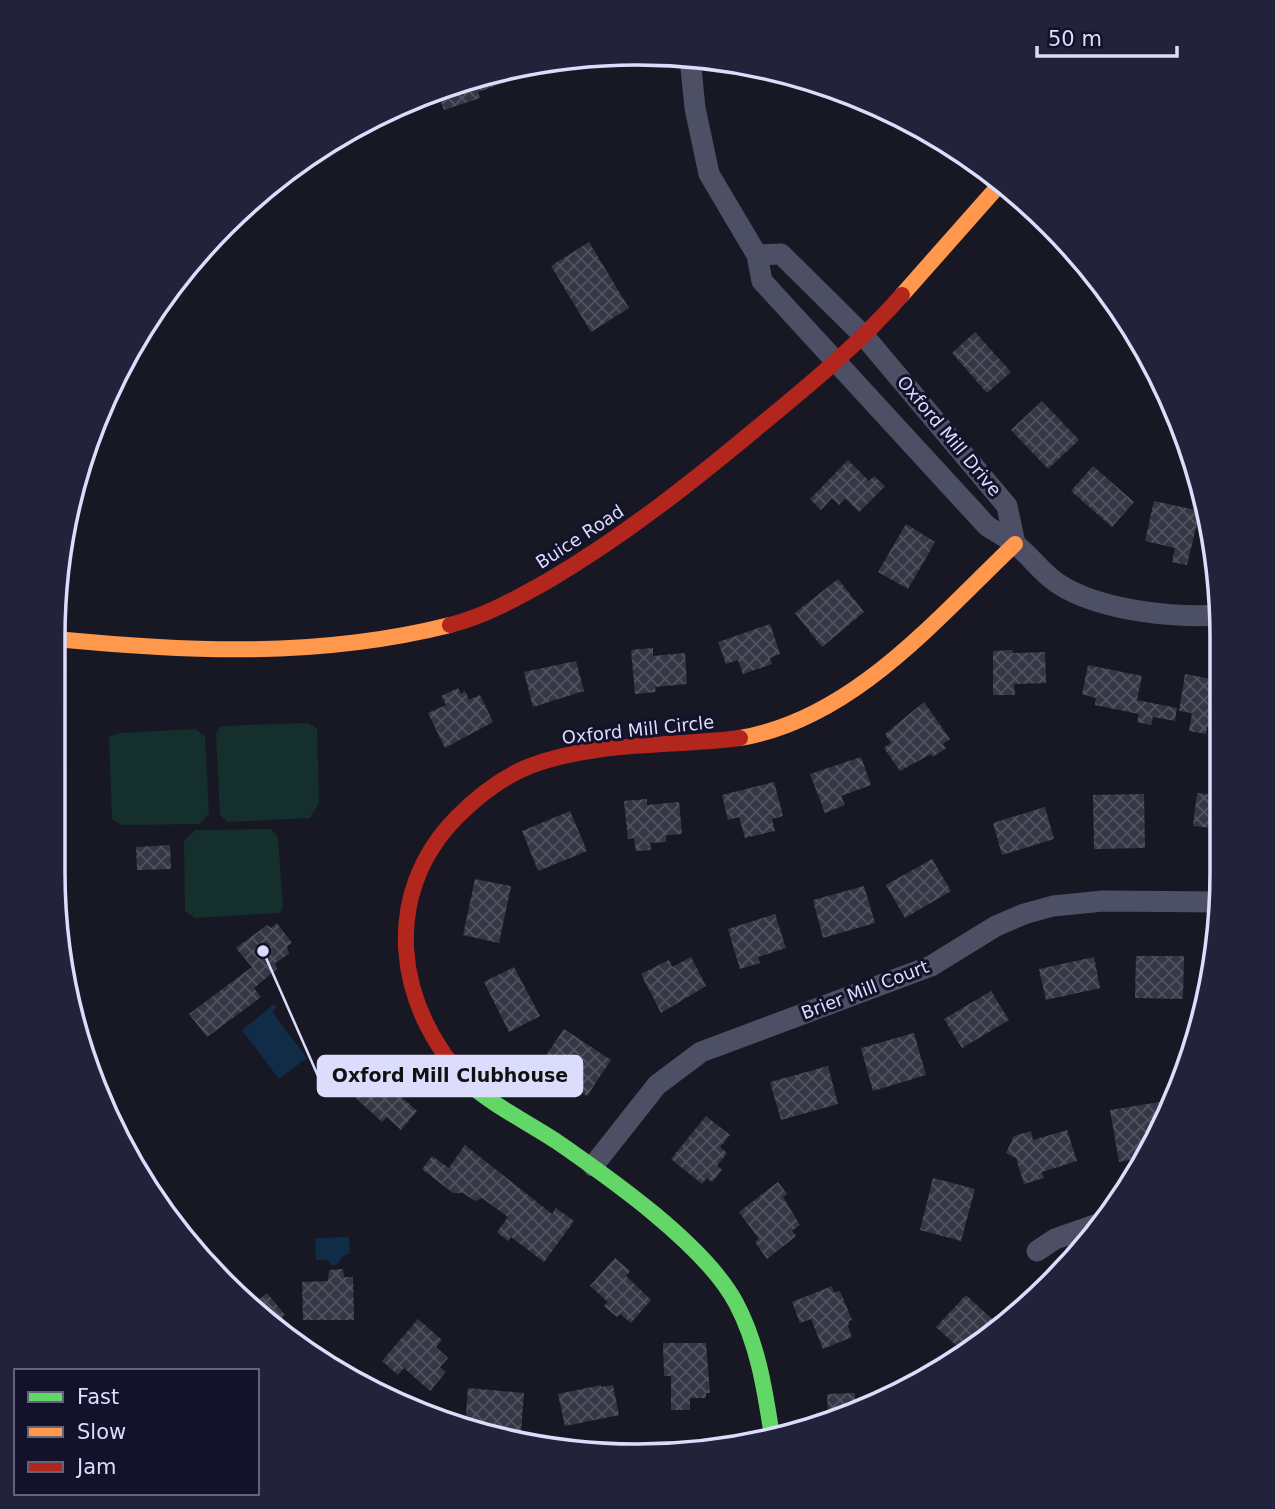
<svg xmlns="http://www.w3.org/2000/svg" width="1275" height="1509" viewBox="0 0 1275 1509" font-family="'DejaVu Sans',sans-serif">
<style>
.grass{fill:#152f2d}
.water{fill:#112c47}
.building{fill:url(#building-cross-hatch)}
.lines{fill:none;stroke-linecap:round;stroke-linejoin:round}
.street{stroke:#4d4f64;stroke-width:21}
.fast{stroke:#63d668;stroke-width:16}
.slow{stroke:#ff974d;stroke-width:16}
.jam{stroke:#b3261e;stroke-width:16}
.labels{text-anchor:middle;stroke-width:6;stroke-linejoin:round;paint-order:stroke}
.street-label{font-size:18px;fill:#dcddfd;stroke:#13122a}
.rim{fill:none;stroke:#dcddfd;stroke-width:3.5}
.leader{fill:none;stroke:#dcddfd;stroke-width:2.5}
.callout-dot{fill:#dcddfd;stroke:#13122a;stroke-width:2.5}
.callout{fill:#dcddfd;stroke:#dcddfd;stroke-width:2.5}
.callout-label{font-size:19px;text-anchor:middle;font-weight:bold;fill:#111}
</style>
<defs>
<pattern id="building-cross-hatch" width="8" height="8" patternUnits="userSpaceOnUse" patternTransform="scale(1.75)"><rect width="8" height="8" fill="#363645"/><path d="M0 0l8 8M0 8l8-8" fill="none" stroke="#525361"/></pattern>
</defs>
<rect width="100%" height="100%" fill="#181824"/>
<g class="grass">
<polygon points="308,723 317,729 319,803 310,818 228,822 220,815 216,733 221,726"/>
<polygon points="195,729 205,736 209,814 200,824 121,825 112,819 109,737 119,733"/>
<polygon points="270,829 278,837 283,907 279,913 195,918 185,911 184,841 195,830"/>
</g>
<g class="water">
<polygon points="274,1004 277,1007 272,1012 307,1058 279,1079 242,1030"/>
<polygon points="349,1237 350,1253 343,1256 338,1264 333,1266 326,1260 316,1260 315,1238"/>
</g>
<g class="building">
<polygon points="508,68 512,80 478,92 480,98 444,110 438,94 448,91 447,87"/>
<polygon points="589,242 629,308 591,332 551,266"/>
<polygon points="975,332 1011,372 987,393 952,353"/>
<polygon points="1042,401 1079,440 1048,469 1011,430"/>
<polygon points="848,460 869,481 874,476 885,486 859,512 845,498 839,505 832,498 821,510 810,499"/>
<polygon points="1093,466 1134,502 1112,527 1071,491"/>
<polygon points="1154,501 1200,511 1187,565 1172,562 1175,548 1145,541"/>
<polygon points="906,524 935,542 908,589 878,572"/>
<polygon points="838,579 864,612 822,647 795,613"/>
<polygon points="770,624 780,654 770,658 772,664 743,674 738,660 726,664 718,642"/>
<polygon points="653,648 653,656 685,653 687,684 655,687 656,692 635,694 631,650"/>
<polygon points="1013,650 1012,653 1045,652 1046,683 1014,684 1015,695 993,695 993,651"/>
<polygon points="576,661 584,691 533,707 524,672"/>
<polygon points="1088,665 1142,676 1137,700 1177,708 1175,721 1153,717 1151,725 1137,722 1139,714 1095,705 1096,698 1082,694"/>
<polygon points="1185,674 1222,681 1222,729 1207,727 1206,734 1189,731 1192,713 1179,711"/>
<polygon points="458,688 461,694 465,691 469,700 480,695 493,722 445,748 428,713 446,705 441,696"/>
<polygon points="924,702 950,739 943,744 946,748 933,757 931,754 900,771 884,748 891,743 885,734"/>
<polygon points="861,757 871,785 841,796 845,805 825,813 810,774"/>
<polygon points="774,782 783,816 772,819 775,831 745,838 739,817 728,820 722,795"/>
<polygon points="1197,793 1222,796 1222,829 1193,826"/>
<polygon points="1144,794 1145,848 1094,849 1093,795"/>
<polygon points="647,799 647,805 679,802 682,834 666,835 666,842 650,843 651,850 636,851 634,838 628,839 624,801"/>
<polygon points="1045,807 1054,839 1002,855 993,823"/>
<polygon points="570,811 587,851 538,871 522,831"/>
<polygon points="170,845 171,869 137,870 136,847"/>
<polygon points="932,859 951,891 905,918 886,885"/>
<polygon points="475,879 511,886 499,943 463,935"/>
<polygon points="864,886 875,923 823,938 813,900"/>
<polygon points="775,914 786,948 758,957 760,963 740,969 728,929"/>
<polygon points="277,923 292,943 287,946 289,954 275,963 277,969 254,988 261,997 207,1037 189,1014 252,967 236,948 267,925 271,928"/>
<polygon points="1136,956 1184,956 1183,999 1135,998"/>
<polygon points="691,957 706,986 661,1013 641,974 669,960 672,967"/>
<polygon points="1094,957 1100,988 1046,1000 1039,969"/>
<polygon points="514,967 540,1016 509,1032 484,982"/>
<polygon points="991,991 1009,1020 962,1048 944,1019"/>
<polygon points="564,1029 611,1060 587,1096 540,1064"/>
<polygon points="914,1033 926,1075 873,1091 861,1048"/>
<polygon points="828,1066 838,1104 781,1120 770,1082"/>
<polygon points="377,1075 417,1111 401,1130 387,1117 382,1122 356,1098"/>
<polygon points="1166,1101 1168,1111 1147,1157 1119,1162 1110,1110"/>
<polygon points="706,1116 730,1135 720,1147 727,1153 717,1166 722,1170 712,1182 707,1178 702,1184 671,1159"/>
<polygon points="1067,1130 1077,1161 1042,1172 1044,1178 1024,1184 1016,1158 1006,1153 1014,1136 1031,1131 1033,1140"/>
<polygon points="465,1145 552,1214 556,1208 574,1221 544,1262 511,1237 508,1241 497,1232 508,1217 482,1198 475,1201 463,1193 453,1193 422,1169 432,1156 449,1168"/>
<polygon points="933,1178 975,1189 961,1241 920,1230"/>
<polygon points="778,1182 787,1194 783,1197 800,1225 792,1231 796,1236 767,1259 755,1242 759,1239 739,1212"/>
<polygon points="615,1258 630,1271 626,1276 651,1300 631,1323 620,1314 617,1317 604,1306 608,1302 590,1286"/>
<polygon points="343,1269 344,1277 353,1277 354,1320 303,1320 302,1282 328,1281 329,1270"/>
<polygon points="832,1286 834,1293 840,1291 852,1320 849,1321 848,1327 852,1337 823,1349 811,1319 800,1323 792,1302"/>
<polygon points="267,1293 285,1315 274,1324 252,1305"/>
<polygon points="966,1295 1001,1327 977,1346 969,1339 960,1349 936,1327"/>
<polygon points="418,1319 442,1340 436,1347 448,1358 440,1367 446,1372 430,1391 404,1368 398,1375 382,1361"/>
<polygon points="663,1343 706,1343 710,1393 706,1393 706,1398 690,1398 690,1410 671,1410 671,1376 664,1376"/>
<polygon points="601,1385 601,1387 613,1385 619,1415 565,1426 558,1394"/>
<polygon points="468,1388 524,1393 521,1431 465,1427"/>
<polygon points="855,1393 855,1414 834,1419 834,1416 828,1416 827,1394"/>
</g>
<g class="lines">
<g class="street">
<path d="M690,58l5,50 14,66 48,81 5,26 225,245c9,6 19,11 27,17 19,15 31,35 53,46 41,22 108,29 153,26"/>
<polyline points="757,255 781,254 865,337 1007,506 1015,544"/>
<polyline points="593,1166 657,1085 701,1052 931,966 996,926 1024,914 1053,906 1103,901 1221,902"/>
<polyline points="1037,1251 1055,1239 1098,1224"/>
</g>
<path class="fast" d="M468,1083c26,23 59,39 88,58 55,38 149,104 180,162 22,41 29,88 36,133"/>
<g class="slow">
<polyline points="902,295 1001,183"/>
<path d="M56,639c133,13 263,19 394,-14"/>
<path d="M740,738c113,-19 196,-119 275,-194"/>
</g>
<g class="jam">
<path d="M450,625c36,-9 69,-28 101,-46 74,-44 140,-96 206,-151 51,-42 101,-83 145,-133"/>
<path d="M468,1083c-73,-76 -88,-188 -11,-266 21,-21 45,-40 73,-51 67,-25 140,-19 210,-28"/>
</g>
</g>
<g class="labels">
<g class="street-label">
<text transform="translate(949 436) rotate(50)" y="6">Oxford Mill Drive</text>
<text transform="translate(580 537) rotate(-33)" y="6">Buice Road</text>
<text transform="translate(638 730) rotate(-6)" y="6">Oxford Mill Circle</text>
<text transform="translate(865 990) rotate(-21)" y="6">Brier Mill Court</text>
</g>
</g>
<path d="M0 0H1275V1509H0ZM637 65H638A572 572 0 0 1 1210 637V872A572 572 0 0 1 638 1444H637A572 572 0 0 1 65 872V637A572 572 0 0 1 637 65Z" fill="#23223b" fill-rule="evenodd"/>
<path class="rim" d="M637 65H638A572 572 0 0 1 1210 637V872A572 572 0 0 1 638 1444H637A572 572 0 0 1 65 872V637A572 572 0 0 1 637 65Z"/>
<path class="leader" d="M263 951L318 1076"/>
<circle class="callout-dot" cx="263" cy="951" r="7"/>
<rect class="callout" x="318" y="1056" width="264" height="40" rx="7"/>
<g class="callout-label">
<text x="450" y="1082">Oxford Mill Clubhouse</text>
</g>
<rect x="14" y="1369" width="245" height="126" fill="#13122a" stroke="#63637e" stroke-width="2"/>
<rect x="28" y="1392" width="35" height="10" fill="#63d668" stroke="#63637e" stroke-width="2"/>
<text x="77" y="1404" font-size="21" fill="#dcddfd">Fast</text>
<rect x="28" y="1427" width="35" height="10" fill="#ff974d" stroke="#63637e" stroke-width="2"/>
<text x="77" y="1439" font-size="21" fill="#dcddfd">Slow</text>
<rect x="28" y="1462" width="35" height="10" fill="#b3261e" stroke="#63637e" stroke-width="2"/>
<text x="77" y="1474" font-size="21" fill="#dcddfd">Jam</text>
<path d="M1037 46v10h140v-10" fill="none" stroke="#dcddfd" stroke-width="3.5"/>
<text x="1048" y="46" font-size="21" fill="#dcddfd" stroke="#13122a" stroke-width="5" paint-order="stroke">50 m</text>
</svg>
